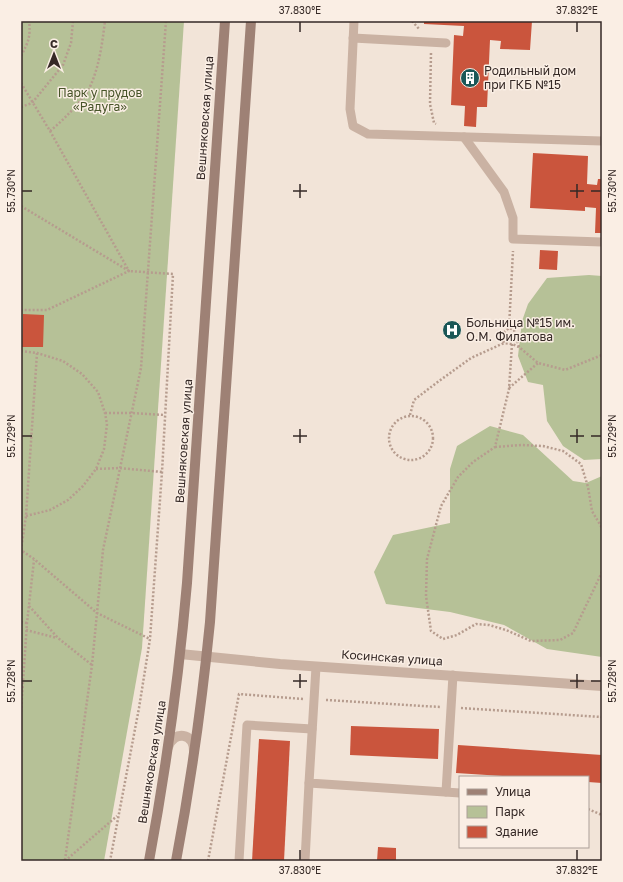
<svg xmlns="http://www.w3.org/2000/svg" width="623" height="882" viewBox="0 0 623 882" font-family="'Golos Text',sans-serif">
<style>
.green{fill:#b6c197}
.building{fill:#ca553d}
.lines{fill:none;stroke-linecap:round;stroke-linejoin:round}
.path{stroke:#b69c8e;stroke-width:2.5;stroke-dasharray:2 2;stroke-linecap:butt}
.service{stroke:#cab2a3;stroke-width:9}
.minor{stroke:#cab2a3;stroke-width:10}
.secondary{stroke:#9e8175;stroke-width:10}
.ticks{fill:none;stroke:#352926;stroke-width:1.5}
.labels{text-anchor:middle;stroke-width:3;stroke-linejoin:round;paint-order:stroke}
.poi-label{font-size:12px;fill:#352926;stroke:#faeee4;text-anchor:start}
.park-label{font-size:12px;fill:#475429;stroke:#faeee4}
.street-label{font-size:12px;fill:#352926;stroke:#faeee4}
.neatline{fill:none;stroke:#352926;stroke-width:1.5}
.ticks-label{font-size:10px;text-anchor:middle;fill:#352926}
</style>
<rect width="100%" height="100%" fill="#f2e4d8"/>
<g class="green">
<polygon points="21,21 184,21 142,648 104,861 21,861"/>
<polygon points="589,275 602,276 602,459 584,460 563,446 547,421 543,385 528,382 518,356 522,321 528,304 547,278"/>
<polygon points="490,426 523,435 573,481 586,483 602,476 602,657 547,649 504,625 450,612 386,604 374,572 393,535 450,523 450,469 457,446"/>
</g>
<g class="building">
<polygon points="424,21 532,21 530,50 500,49 501,41 490,40 487,107 477,107 476,127 464,126 465,106 451,105 454,35 463,36 464,26 424,24"/>
<polygon points="533,153 588,156 587,184 597,185 598,179 602,179 602,233 595,233 596,208 585,207 585,211 530,208"/>
<polygon points="540,250 558,251 557,270 539,269"/>
<polygon points="23,314 44,315 43,347 22,347"/>
<polygon points="351,726 439,729 438,759 350,755"/>
<polygon points="259,739 290,741 284,861 252,861"/>
<polygon points="458,745 602,755 602,783 588,782 588,777 517,777 456,773"/>
<polygon points="378,847 396,848 396,861 377,861"/>
</g>
<g class="lines">
<g class="path">
<polyline points="412,21 420,30"/>
<polyline points="431,53 430,104 434,123 436,124"/>
<path d="M21,56c7,-13 10,-20 8,-35"/>
<polyline points="21,83 50,131 129,271 47,310 21,310"/>
<polyline points="21,107 32,103 63,65 71,43 73,21"/>
<path d="M50,131c11,-9 21,-19 31,-31 2,-3 5,-6 7,-9 11,-22 14,-46 17,-70"/>
<polyline points="21,206 129,271 173,274 162,472 150,639 139,708 110,861"/>
<polyline points="509,328 513,251"/>
<polyline points="512,344 509,389 495,447 473,462 458,477 441,506 427,559 426,596 431,631 443,639 457,635 476,624 489,625 506,630 531,641 560,640 573,633 602,572"/>
<polyline points="519,347 514,330 509,328 501,335 504,343 512,344 519,347 538,363 565,370 602,355"/>
<polyline points="21,351 37,353 26,516 21,550 34,559 97,613 150,639"/>
<polyline points="509,388 538,363"/>
<polyline points="105,413 132,413 165,415"/>
<polyline points="410,415 414,400 439,381 471,358 504,343"/>
<circle cx="411" cy="438" r="22"/>
<polyline points="495,447 521,445 543,446 563,451 581,464 588,487 592,511 602,528"/>
<polyline points="96,469 119,468 162,472"/>
<polyline points="26,516 50,510 68,500 83,486 96,469 104,449 107,424 105,413 98,392 82,374 63,361 37,353"/>
<polyline points="29,606 58,638 92,665"/>
<polyline points="21,622 27,623"/>
<polyline points="26,630 57,638"/>
<polyline points="326,700 440,707"/>
<polyline points="461,708 602,717"/>
<polyline points="21,712 27,623 34,560"/>
<polyline points="588,809 602,815"/>
<polyline points="65,860 92,665 103,550 141,368 166,21"/>
<polyline points="65,861 117,816"/>
<polyline points="208,861 239,694 303,699"/>
</g>
<g class="service">
<polyline points="354,21 350,109 353,126 368,134 602,141"/>
<polyline points="353,38 446,43"/>
<polyline points="464,137 504,192 513,218 513,239 602,242"/>
<polyline points="316,667 309,783 460,793"/>
<polyline points="446,792 453,675"/>
<polyline points="239,861 247,725 312,729"/>
<polyline points="305,861 309,783"/>
</g>
<g class="minor">
<polyline points="180,654 280,664 602,686"/>
<path d="M168,747c6,-17 26,-14 26,4"/>
</g>
<g class="secondary">
<path d="M149,861c17,-92 30,-185 38,-278l38,-562"/>
<path d="M176,861c15,-79 26,-159 34,-239l41,-601"/>
</g>
</g>
<path class="ticks" d="M300,22v10M577,22v10M300,184v14M577,184v14M22,191h10M293,191h14M570,191h14M591,191h10M300,429v14M577,429v14M22,436h10M293,436h14M570,436h14M591,436h10M300,674v14M577,674v14M22,681h10M293,681h14M570,681h14M591,681h10M300,850v10M577,850v10"/>
<defs>
<g id="building-disc" transform="scale(1)"><circle r="9.5" fill="#1a5757" stroke="#faeee4"/><path d="M-4-6H4V6H1V3H-1V6H-4ZM-2.5-4.3h1.7v1.8h-1.7ZM.8-4.3h1.7v1.8H.8ZM-2.5-1h1.7V.8h-1.7ZM.8-1h1.7V.8H.8Z" fill="#fff"/></g>
<g id="hospital-disc" transform="scale(1)"><circle r="9.5" fill="#1a5757" stroke="#faeee4"/><path d="M-5-5h3v3.5h4V-5h3V5h-3V1.5h-4V5h-3Z" fill="#fff"/></g>
</defs>
<g fill-rule="evenodd">
<use href="#building-disc" x="470" y="78"/>
<use href="#hospital-disc" x="452" y="330"/>
</g>
<g class="labels">
<g class="poi-label">
<text x="484" y="75">Родильный дом<tspan x="484" dy="14">при ГКБ №15</tspan></text>
<text x="466" y="327">Больница №15 им.<tspan x="466" dy="14">О.М. Филатова</tspan></text>
</g>
<g class="park-label">
<text x="100" y="97">Парк у прудов<tspan x="100" dy="14">«Радуга»</tspan></text>
</g>
<g class="street-label">
<text transform="translate(205 118) rotate(-86)" y="4">Вешняковская улица</text>
<text transform="translate(184 441) rotate(-86)" y="4">Вешняковская улица</text>
<text transform="translate(392 658) rotate(4)" y="4">Косинская улица</text>
<text transform="translate(152 762) rotate(-81)" y="4">Вешняковская улица</text>
</g>
</g>
<rect width="623" height="882" fill="none" stroke="#faeee4" stroke-width="44"/>
<rect x="459" y="776" width="130" height="72" fill="#faeee4" stroke="#ab9f98"/>
<rect x="467" y="789" width="20" height="6" fill="#9e8175" stroke="#ab9f98"/>
<text x="495" y="796" font-size="12" fill="#352926">Улица</text>
<rect x="467" y="806" width="20" height="12" fill="#b6c197" stroke="#ab9f98"/>
<text x="495" y="816" font-size="12" fill="#352926">Парк</text>
<rect x="467" y="826" width="20" height="12" fill="#ca553d" stroke="#ab9f98"/>
<text x="495" y="836" font-size="12" fill="#352926">Здание</text>
<g transform="translate(54 54)" stroke="#faeee4" stroke-width="3" paint-order="stroke">
<path d="M0-3L7 15L0 10L-7 15Z" fill="#352926"/>
<text y="-6" font-size="11" font-weight="bold" text-anchor="middle" fill="#352926">С</text>
</g>
<rect x="22" y="22" width="579" height="838" class="neatline"/>
<g class="ticks-label">
<text x="300" y="14">37.830°E</text>
<text x="577" y="14">37.832°E</text>
<text transform="translate(11 191) rotate(-90)" y="4">55.730°N</text>
<text transform="translate(612 191) rotate(-90)" y="4">55.730°N</text>
<text transform="translate(11 436) rotate(-90)" y="4">55.729°N</text>
<text transform="translate(612 436) rotate(-90)" y="4">55.729°N</text>
<text transform="translate(11 681) rotate(-90)" y="4">55.728°N</text>
<text transform="translate(612 681) rotate(-90)" y="4">55.728°N</text>
<text x="300" y="874">37.830°E</text>
<text x="577" y="874">37.832°E</text>
</g>
</svg>
